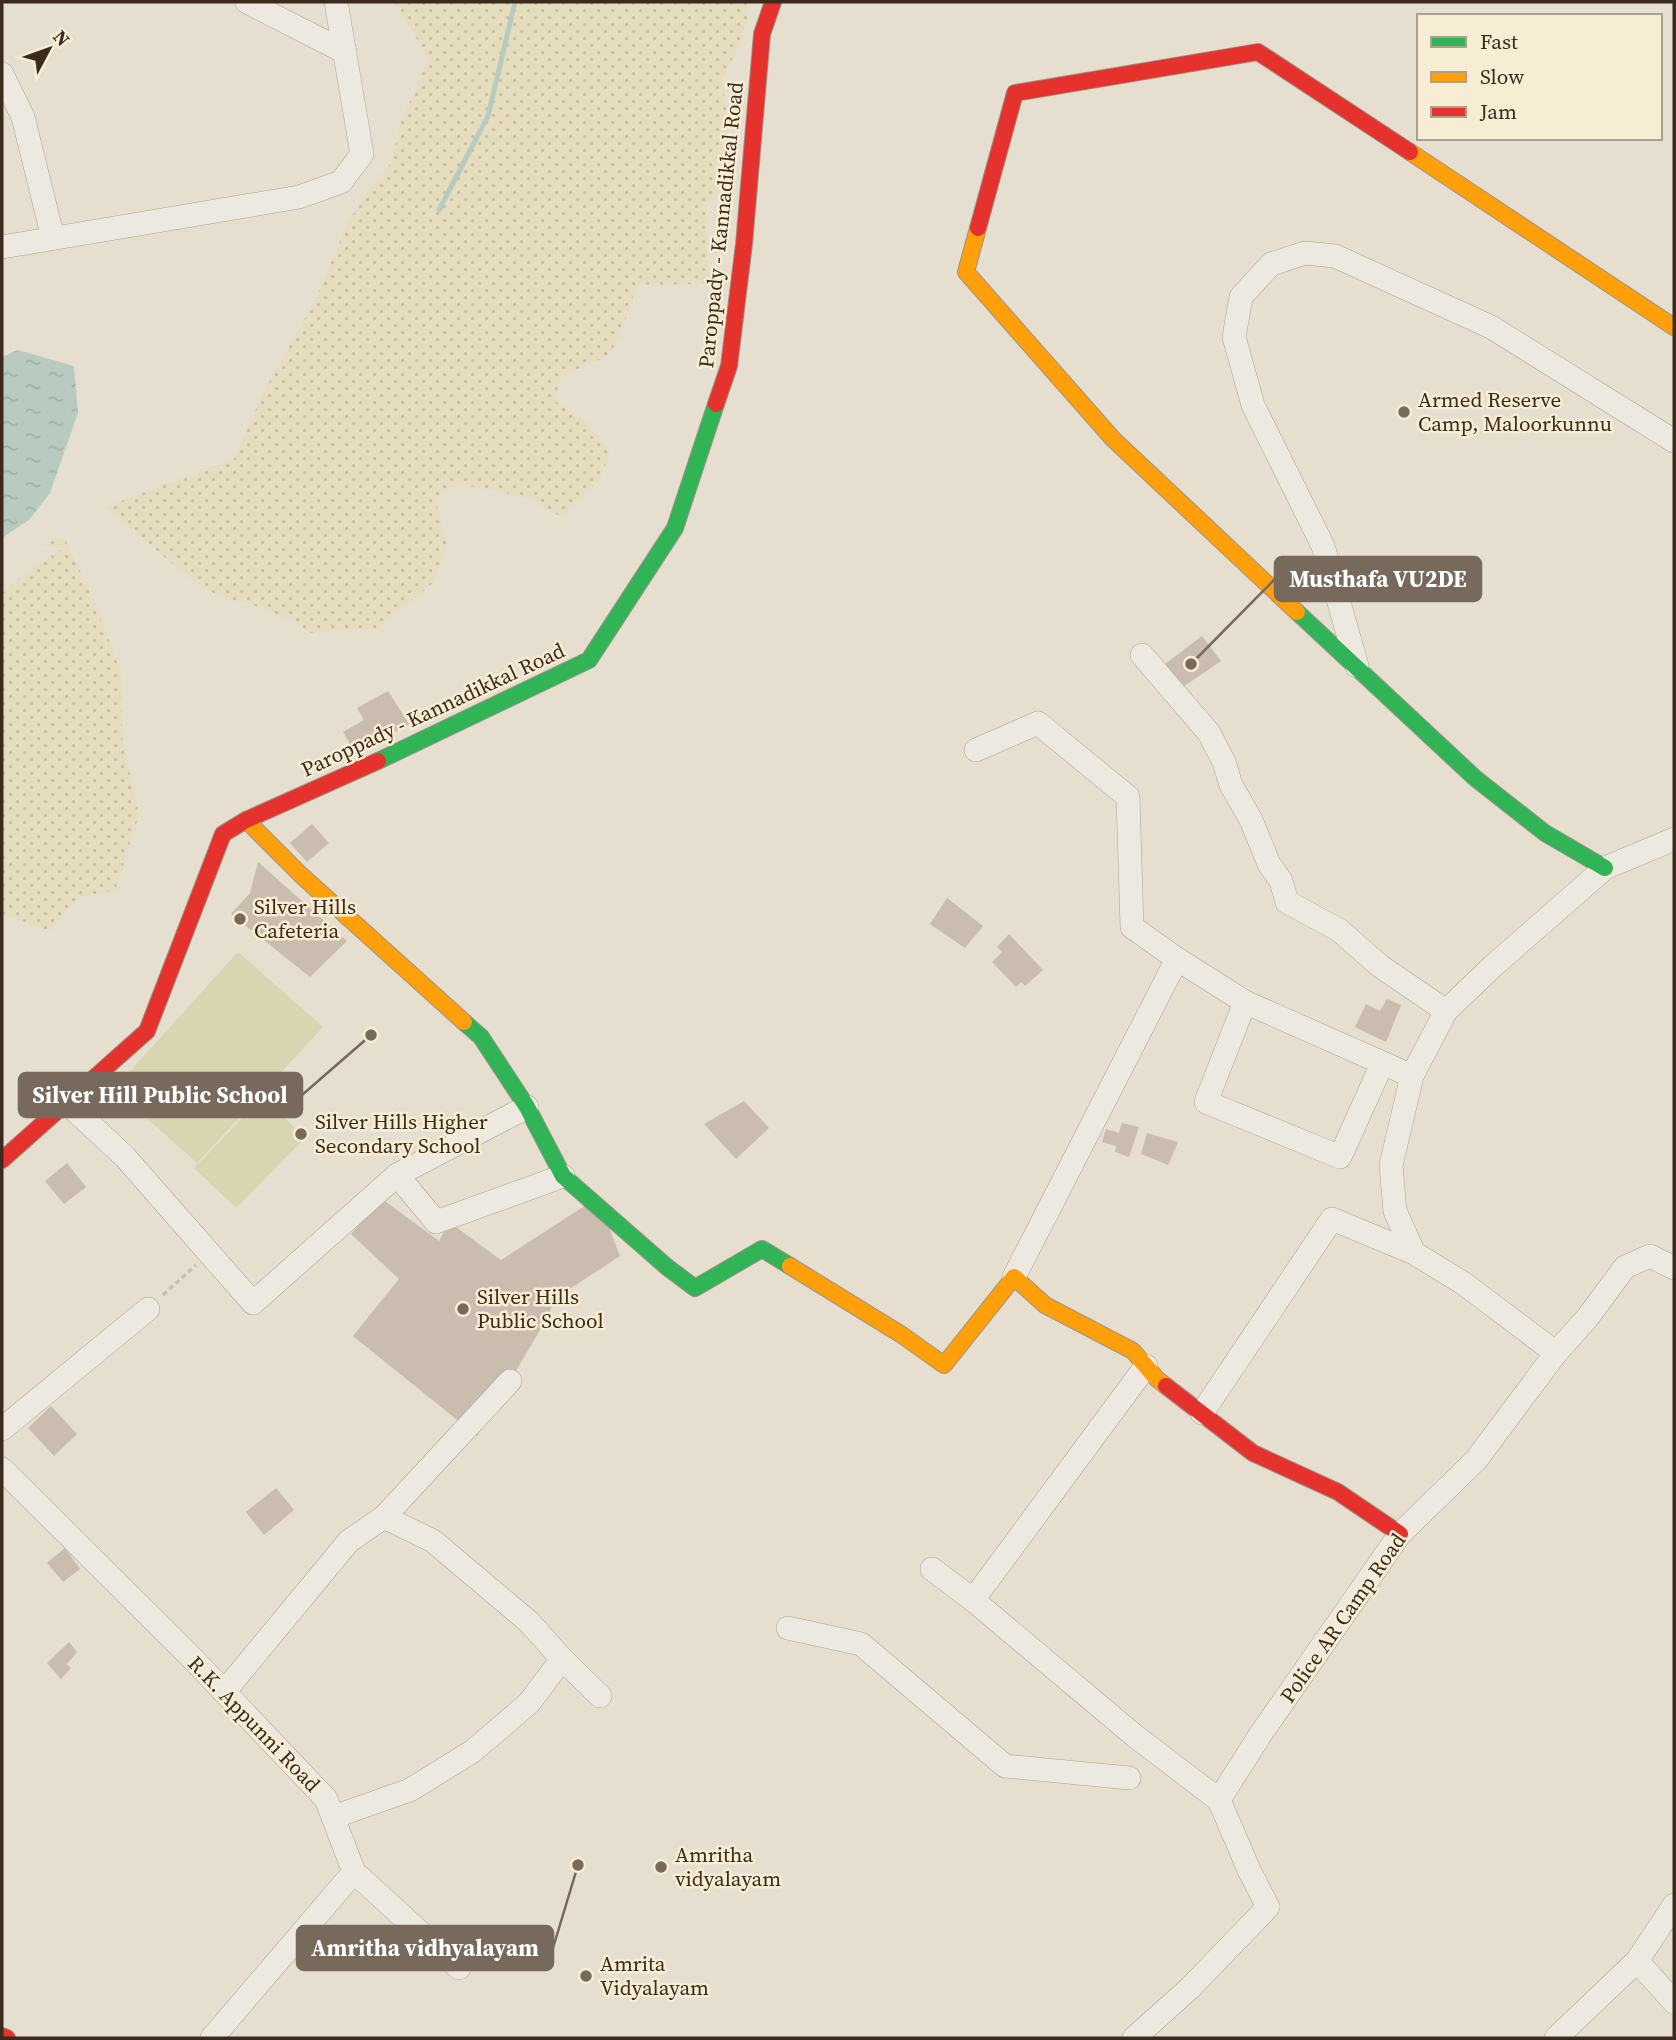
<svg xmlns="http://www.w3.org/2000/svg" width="1676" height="2040" viewBox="0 0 1676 2040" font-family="'Source Serif 4',serif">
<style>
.farmland{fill:url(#farmland-dots)}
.green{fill:#d7d6b0}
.water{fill:url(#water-ripples)}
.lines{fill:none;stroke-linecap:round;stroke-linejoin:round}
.stream{stroke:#b9cbc0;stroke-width:5}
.building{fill:#cabcae}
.street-casing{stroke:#aba396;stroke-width:24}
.fast-casing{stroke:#9b9387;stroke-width:18}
.slow-casing{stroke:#9b9387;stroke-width:18}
.jam-casing{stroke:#9b9387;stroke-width:18}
.path{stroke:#c7c0b6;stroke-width:3.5;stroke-dasharray:5 3.5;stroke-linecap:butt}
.street{stroke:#eee9e0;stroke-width:23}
.fast{stroke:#30b455;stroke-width:16}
.slow{stroke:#ff9f0a;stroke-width:16}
.jam{stroke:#e5322d;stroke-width:16}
.poi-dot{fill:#776a5c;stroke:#f7ecd4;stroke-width:2.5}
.labels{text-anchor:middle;stroke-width:5;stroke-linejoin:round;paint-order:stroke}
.street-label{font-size:21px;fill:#3b2b1e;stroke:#f7ecd4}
.poi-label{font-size:21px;fill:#3b2b1e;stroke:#f7ecd4;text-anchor:start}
.leader{fill:none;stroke:#776a5c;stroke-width:2.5}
.callout-dot{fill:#776a5c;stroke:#f7ecd4;stroke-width:2.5}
.callout{fill:#776a5c;stroke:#776a5c;stroke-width:2.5}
.callout-label{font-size:23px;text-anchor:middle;font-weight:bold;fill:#fff}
</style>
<defs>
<pattern id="farmland-dots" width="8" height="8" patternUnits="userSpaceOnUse" patternTransform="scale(1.75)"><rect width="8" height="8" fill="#e6ddbe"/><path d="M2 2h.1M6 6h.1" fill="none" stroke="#c6bea3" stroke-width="1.8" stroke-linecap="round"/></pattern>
<pattern id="water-ripples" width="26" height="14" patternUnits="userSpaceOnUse" patternTransform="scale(1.75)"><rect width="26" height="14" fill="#b9cbc0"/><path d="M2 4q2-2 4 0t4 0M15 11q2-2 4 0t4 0" fill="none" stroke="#a0aea5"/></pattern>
</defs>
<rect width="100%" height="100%" fill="#e6dece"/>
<g class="farmland">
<polygon points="395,2 752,2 740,44 722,80 728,123 728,152 723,180 707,206 708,282 692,284 637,285 620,336 609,355 560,378 555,401 588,423 610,453 599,480 563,518 529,498 456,483 435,498 447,546 434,582 378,629 344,629 311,633 293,622 249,603 225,599 197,584 105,507 234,459 263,393 315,301 349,220 373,185 391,163 403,114 416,91 428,58"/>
<polygon points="64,537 93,598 121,672 122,737 139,815 115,891 78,897 49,931 2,914 2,594 18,579 63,548 41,545"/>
</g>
<g class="green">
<polygon points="238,952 323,1027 197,1163 114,1089"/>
<polygon points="263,1097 305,1138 236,1208 194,1168"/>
</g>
<polygon class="water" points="18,350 74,366 78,413 50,493 29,520 2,538 2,357"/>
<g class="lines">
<polyline class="stream" points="439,210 488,116 515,2"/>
</g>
<g class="building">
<polygon points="1202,636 1221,661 1177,691 1161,667"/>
<polygon points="388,691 409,724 356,754 343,732 364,720 357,708"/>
<polygon points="312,824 329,843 307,862 290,843"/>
<polygon points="258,862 347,941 310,977 231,914 250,893"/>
<polygon points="947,898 983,926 965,948 930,924"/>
<polygon points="1009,934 1043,970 1025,986 1021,982 1016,987 992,962 1002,952 997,947"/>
<polygon points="1387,999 1401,1005 1386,1042 1355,1027 1366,1004 1380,1011"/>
<polygon points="744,1101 769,1128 736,1159 704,1124"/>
<polygon points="1122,1123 1139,1127 1129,1157 1115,1152 1116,1146 1102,1142 1106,1129 1119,1133"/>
<polygon points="1147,1133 1178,1142 1168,1165 1141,1154"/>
<polygon points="67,1163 86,1187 64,1204 45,1181"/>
<polygon points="382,1199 439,1241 449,1222 501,1260 586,1205 607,1222 620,1256 556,1298 546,1320 477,1436 353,1336 399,1279 351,1234"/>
<polygon points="51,1406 77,1434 54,1456 28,1428"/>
<polygon points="276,1488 294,1510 264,1535 246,1512"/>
<polygon points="65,1548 80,1569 63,1582 47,1563"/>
<polygon points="69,1642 77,1652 67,1664 71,1668 61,1679 47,1663"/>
</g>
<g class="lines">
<g class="street-casing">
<g id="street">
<polyline points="247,2 345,52"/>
<polyline points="2,74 23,117 53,238"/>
<polyline points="2,247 299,197 341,182 362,154 336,2"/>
<polyline points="1142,655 1209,733 1224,762 1231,785 1251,820 1269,864 1281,881 1287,902 1339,930 1380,966 1446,1011"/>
<polyline points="1357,666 1323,546 1253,405 1234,337 1241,297 1271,264 1305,253 1335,256 1491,327 1674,441"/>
<polyline points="976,750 1038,723 1128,797 1132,927 1177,959 1014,1277"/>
<polyline points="1177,959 1245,1002"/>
<polyline points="1382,1064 1340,1157 1206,1102 1245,1002 1412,1076"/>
<polyline points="66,1102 125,1157 253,1303 397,1175 527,1107"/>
<polyline points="397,1175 436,1222 563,1176"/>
<polyline points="1556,1353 1588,1317 1625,1267 1650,1256 1674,1268"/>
<polyline points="1202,1413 1332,1219 1414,1253"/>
<polyline points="2,1429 148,1309"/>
<polyline points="2,1469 193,1659 326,1799 354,1872 212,2038"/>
<polyline points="384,1517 510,1381"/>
<polyline points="932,1569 973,1600 1135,1736 1219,1800"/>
<polyline points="973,1600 1146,1366"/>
<polyline points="788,1628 861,1644 1005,1766 1129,1778"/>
<polyline points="562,1659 600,1696"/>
<polyline points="224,1692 349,1541 384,1517 433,1541 529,1622 562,1659 529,1703 473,1751 410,1790 333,1817"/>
<polyline points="354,1872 459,1968"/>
<polyline points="1637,1961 1674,1905"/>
<polyline points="1134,2038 1190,1988 1268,1907 1249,1870 1219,1800 1260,1735 1400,1534 1476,1460 1556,1353 1463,1283 1414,1253 1395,1211 1391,1165 1412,1076 1446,1011 1493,966 1605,868 1674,839"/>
<polyline points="1556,2038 1637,1961 1674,2002"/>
</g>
</g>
<g class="fast-casing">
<g id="fast">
<polyline points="1297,612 1475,778 1545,833 1605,868"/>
<polyline points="378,761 589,660 675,528 716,404"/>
<polyline points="464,1022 481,1037 527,1107 563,1176 667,1267 695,1288 762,1249 790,1266"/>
</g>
</g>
<g class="slow-casing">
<g id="slow">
<polyline points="1410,152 1674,327"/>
<polyline points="978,228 966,272 1113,439 1297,612"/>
<polyline points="246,820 301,875 464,1022"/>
<polyline points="790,1266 902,1335 944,1365 1014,1277 1045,1305 1133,1351 1157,1379 1166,1386"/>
</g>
</g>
<g class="jam-casing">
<g id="jam">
<polyline points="978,228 1015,93 1258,52 1410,152"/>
<polyline points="716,404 729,366 744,244 762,34 773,2"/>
<polyline points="2,1160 147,1031 223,834 246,820 378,761"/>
<polyline points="1166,1386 1253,1453 1338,1492 1400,1534"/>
<polyline points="2,2036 7,2038"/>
</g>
</g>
<polyline class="path" points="163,1295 196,1265"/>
<use href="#street" class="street"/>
<use href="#fast" class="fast"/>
<use href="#slow" class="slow"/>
<use href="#jam" class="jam"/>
</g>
<g class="poi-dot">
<circle cx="1404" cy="412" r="7"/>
<circle cx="240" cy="919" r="7"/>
<circle cx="301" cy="1134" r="7"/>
<circle cx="463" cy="1309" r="7"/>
<circle cx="661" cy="1867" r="7"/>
<circle cx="586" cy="1976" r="7"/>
</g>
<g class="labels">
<g class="street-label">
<text transform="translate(721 225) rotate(-84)" y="7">Paroppady - Kannadikkal Road</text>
<text transform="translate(433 710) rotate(-25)" y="7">Paroppady - Kannadikkal Road</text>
<text transform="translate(1343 1618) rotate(-55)" y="7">Police AR Camp Road</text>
<text transform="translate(254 1724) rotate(46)" y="7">R.K. Appunni Road</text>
</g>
<g class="poi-label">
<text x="1418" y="407">Armed Reserve<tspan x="1418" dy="24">Camp, Maloorkunnu</tspan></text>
<text x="254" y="914">Silver Hills<tspan x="254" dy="24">Cafeteria</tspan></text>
<text x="315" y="1129">Silver Hills Higher<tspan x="315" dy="24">Secondary School</tspan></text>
<text x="477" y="1304">Silver Hills<tspan x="477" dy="24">Public School</tspan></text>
<text x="675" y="1862">Amritha<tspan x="675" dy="24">vidyalayam</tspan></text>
<text x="600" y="1971">Amrita<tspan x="600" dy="24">Vidyalayam</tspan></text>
</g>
</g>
<path class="leader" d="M1191 664L1275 579M371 1035L302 1095M578 1865L553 1948"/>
<g class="callout-dot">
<circle cx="1191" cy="664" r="7"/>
<circle cx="371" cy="1035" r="7"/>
<circle cx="578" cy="1865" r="7"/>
</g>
<g class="callout">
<rect x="1275" y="557" width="206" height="44" rx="7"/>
<rect x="19" y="1073" width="283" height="44" rx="7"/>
<rect x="297" y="1926" width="256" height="44" rx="7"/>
</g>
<g class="callout-label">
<text x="1378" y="587">Musthafa VU2DE</text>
<text x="160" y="1103">Silver Hill Public School</text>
<text x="425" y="1956">Amritha vidhyalayam</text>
</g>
<rect width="1676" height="2040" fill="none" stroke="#3b2b1e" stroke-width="7"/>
<rect x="1417" y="14" width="245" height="126" fill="#f7ecd4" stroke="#ac9f8b" stroke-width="2"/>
<rect x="1431" y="37" width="35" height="10" fill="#30b455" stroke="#ac9f8b" stroke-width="2"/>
<text x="1480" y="49" font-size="21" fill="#3b2b1e">Fast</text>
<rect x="1431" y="72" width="35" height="10" fill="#ff9f0a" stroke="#ac9f8b" stroke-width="2"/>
<text x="1480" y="84" font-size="21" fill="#3b2b1e">Slow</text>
<rect x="1431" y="107" width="35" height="10" fill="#e5322d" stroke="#ac9f8b" stroke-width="2"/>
<text x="1480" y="119" font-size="21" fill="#3b2b1e">Jam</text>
<g transform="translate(49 49) rotate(49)" stroke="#f7ecd4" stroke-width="5" paint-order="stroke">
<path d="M0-5L12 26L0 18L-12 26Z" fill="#3b2b1e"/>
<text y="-10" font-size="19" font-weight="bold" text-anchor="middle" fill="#3b2b1e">N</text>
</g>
</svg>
